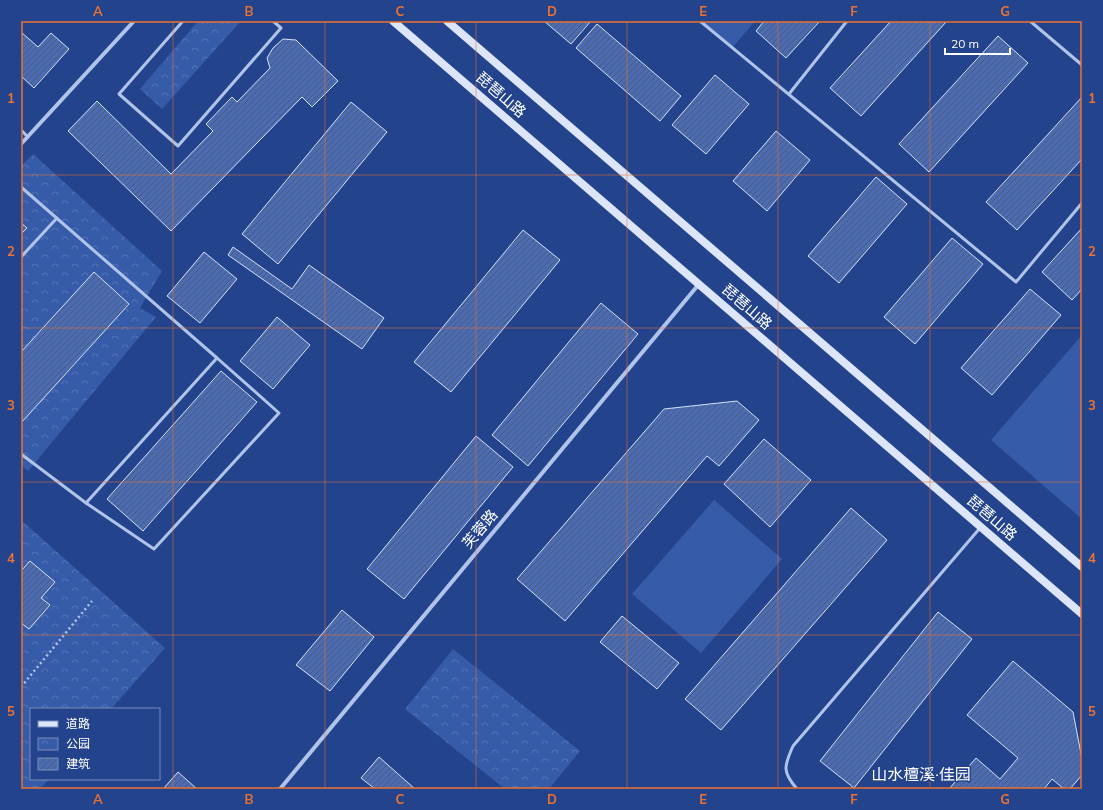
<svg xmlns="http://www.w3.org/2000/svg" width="1103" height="810" viewBox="0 0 1103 810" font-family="Mulish,'Noto Sans SC',sans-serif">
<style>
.green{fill:#365ca9}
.park{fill:url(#park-crowns)}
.building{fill:url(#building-hatch);stroke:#d5e1f8}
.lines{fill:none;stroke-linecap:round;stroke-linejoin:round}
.path{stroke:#b0c4eb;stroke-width:2.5;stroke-dasharray:2 3;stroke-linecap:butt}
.service{stroke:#b0c4eb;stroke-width:3}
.minor{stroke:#b0c4eb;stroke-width:4}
.secondary{stroke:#dce5f9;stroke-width:8}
.grid{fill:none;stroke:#eb7230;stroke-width:1;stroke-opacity:0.55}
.labels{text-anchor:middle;stroke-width:3;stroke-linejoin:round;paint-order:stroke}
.street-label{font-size:15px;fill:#fff;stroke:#23438c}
.neighbourhood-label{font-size:16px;fill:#fff;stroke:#23438c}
.neatline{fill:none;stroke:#eb7230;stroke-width:1.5}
.grid-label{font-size:13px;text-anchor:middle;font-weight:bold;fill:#eb7230}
</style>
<defs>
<pattern id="park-crowns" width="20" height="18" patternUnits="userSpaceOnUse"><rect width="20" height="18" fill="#365ca9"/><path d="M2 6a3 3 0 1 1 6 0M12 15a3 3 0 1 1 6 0" fill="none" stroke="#5474b6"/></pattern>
<pattern id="building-hatch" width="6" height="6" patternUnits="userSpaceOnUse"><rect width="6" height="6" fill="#4b6cb3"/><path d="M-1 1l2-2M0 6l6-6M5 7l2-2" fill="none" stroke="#4c5975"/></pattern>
</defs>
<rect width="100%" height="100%" fill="#23438c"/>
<g class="green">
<polygon points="700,21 755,21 732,48"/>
<polygon points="1082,335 1082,519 991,440"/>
<polygon points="714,500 782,559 701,653 632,594"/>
</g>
<g class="park">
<polygon points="198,21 241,21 162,109 140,89"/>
<polygon points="33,154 162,271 140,308 156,317 28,471 21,465 21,166"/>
<polygon points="21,520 165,648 111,709 31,709 31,779 49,779 40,789 21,789"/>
<polygon points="453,649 580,751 549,789 505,789 405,709"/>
</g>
<g class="building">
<polygon points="544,21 591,21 571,44"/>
<polygon points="764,21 820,21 786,58 756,31"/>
<polygon points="891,21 947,21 861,116 830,88"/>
<polygon points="597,24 681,96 660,121 576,48"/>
<polygon points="21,32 38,47 51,33 69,49 34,88 21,76"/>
<polygon points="998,36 1028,63 929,172 899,144"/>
<polygon points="283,39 296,40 338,81 312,107 302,97 171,231 68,131 97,101 171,174 213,131 206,124 232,97 237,102 270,68 267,58 273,48"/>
<polygon points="715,75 749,104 706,154 672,125"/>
<polygon points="1082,97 1082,159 1017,230 986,202"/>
<polygon points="351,102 387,132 278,264 242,234"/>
<polygon points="776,131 810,160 767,211 733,181"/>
<polygon points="876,177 907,204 839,283 808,256"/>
<polygon points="21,223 27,228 21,234"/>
<polygon points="1082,228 1082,289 1072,300 1042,272"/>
<polygon points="523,230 560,260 451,392 414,362"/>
<polygon points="952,238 983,264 915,344 884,317"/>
<polygon points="233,247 292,289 309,265 384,318 362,349 228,255"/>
<polygon points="204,252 237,279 200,323 167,296"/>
<polygon points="94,272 129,304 21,423 21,352"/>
<polygon points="1030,289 1061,315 992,395 961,368"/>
<polygon points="601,303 638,334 528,466 492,435"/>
<polygon points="277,317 310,345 273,389 240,361"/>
<polygon points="221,371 257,402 143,531 107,499"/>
<polygon points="737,401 759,420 719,466 707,456 565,621 517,579 664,409"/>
<polygon points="476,436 513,467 404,599 367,569"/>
<polygon points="764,439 811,480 770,527 724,484"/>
<polygon points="851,508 887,540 721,730 685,699"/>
<polygon points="30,561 55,582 41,598 50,605 29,629 21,623 21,571"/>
<polygon points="342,610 374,637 330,691 296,665"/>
<polygon points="938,612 972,639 854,788 820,761"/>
<polygon points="622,616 679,663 657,689 600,642"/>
<polygon points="1013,661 1073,712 1082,759 1082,775 1070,789 1064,789 1052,779 1044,789 949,789 976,758 1000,779 1018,758 967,715"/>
<polygon points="379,757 415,789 375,789 361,778"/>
<polygon points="178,772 197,789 163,789"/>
</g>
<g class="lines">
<polyline class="path" points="21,687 92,601"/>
<g class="service">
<polyline points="183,21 119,94 178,146 281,28 273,21"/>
<polyline points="700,21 1016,282 1082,203"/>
<polyline points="1030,21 1082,65"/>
<polyline points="789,94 847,21"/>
<polyline points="21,130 28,137"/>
<polyline points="21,187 217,358 86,503 21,454"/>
<polyline points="21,257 57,218"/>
<polyline points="86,503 154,549 279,413 217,358"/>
<path d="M797,789c-15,-17 -13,-23 -4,-43l187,-218"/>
</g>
<g class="minor">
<polyline points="21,144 134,21"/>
<polyline points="280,789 699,284"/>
</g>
<g class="secondary">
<polyline points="393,21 1082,614"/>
<polyline points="447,21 1082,567"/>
</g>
</g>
<path class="grid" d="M173,21v768M325,21v768M476,21v768M627,21v768M778,21v768M930,21v768M21,175h1061M21,328h1061M21,482h1061M21,635h1061"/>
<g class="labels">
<g class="street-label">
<text transform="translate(501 95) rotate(41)" y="5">琵琶山路</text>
<text transform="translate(747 307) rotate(41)" y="5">琵琶山路</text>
<text transform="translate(992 518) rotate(41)" y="5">琵琶山路</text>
<text transform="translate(480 529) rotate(-50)" y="5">芙蓉路</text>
</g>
<g class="neighbourhood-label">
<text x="921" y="780">山水檀溪·佳园</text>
</g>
</g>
<rect width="1103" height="810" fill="none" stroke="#23438c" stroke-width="44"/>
<rect x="30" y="708" width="130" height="72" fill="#23438c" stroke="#7b8eba"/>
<rect x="38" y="721" width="20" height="6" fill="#dce5f9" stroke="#7b8eba"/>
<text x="66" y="728" font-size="12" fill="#ffffff">道路</text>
<rect x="38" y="738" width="20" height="12" fill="url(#park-crowns)" stroke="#7b8eba"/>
<text x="66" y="748" font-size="12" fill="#ffffff">公园</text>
<rect x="38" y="758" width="20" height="12" fill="url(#building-hatch)" stroke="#7b8eba"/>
<text x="66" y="768" font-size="12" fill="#ffffff">建筑</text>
<path d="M945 48v6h65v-6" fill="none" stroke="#ffffff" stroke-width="2"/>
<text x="951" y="48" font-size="12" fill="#ffffff" stroke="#23438c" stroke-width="3" paint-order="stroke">20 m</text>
<rect x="22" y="22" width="1059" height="766" class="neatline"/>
<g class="grid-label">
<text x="98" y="16">A</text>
<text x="249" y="16">B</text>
<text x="400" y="16">C</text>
<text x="552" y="16">D</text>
<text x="703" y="16">E</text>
<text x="854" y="16">F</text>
<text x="1005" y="16">G</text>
<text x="11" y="103">1</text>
<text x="1092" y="103">1</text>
<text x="11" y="256">2</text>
<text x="1092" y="256">2</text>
<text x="11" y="410">3</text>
<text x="1092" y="410">3</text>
<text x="11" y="563">4</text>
<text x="1092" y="563">4</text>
<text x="11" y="716">5</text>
<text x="1092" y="716">5</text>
<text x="98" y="804">A</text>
<text x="249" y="804">B</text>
<text x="400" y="804">C</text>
<text x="552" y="804">D</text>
<text x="703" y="804">E</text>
<text x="854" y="804">F</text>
<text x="1005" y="804">G</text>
</g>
</svg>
